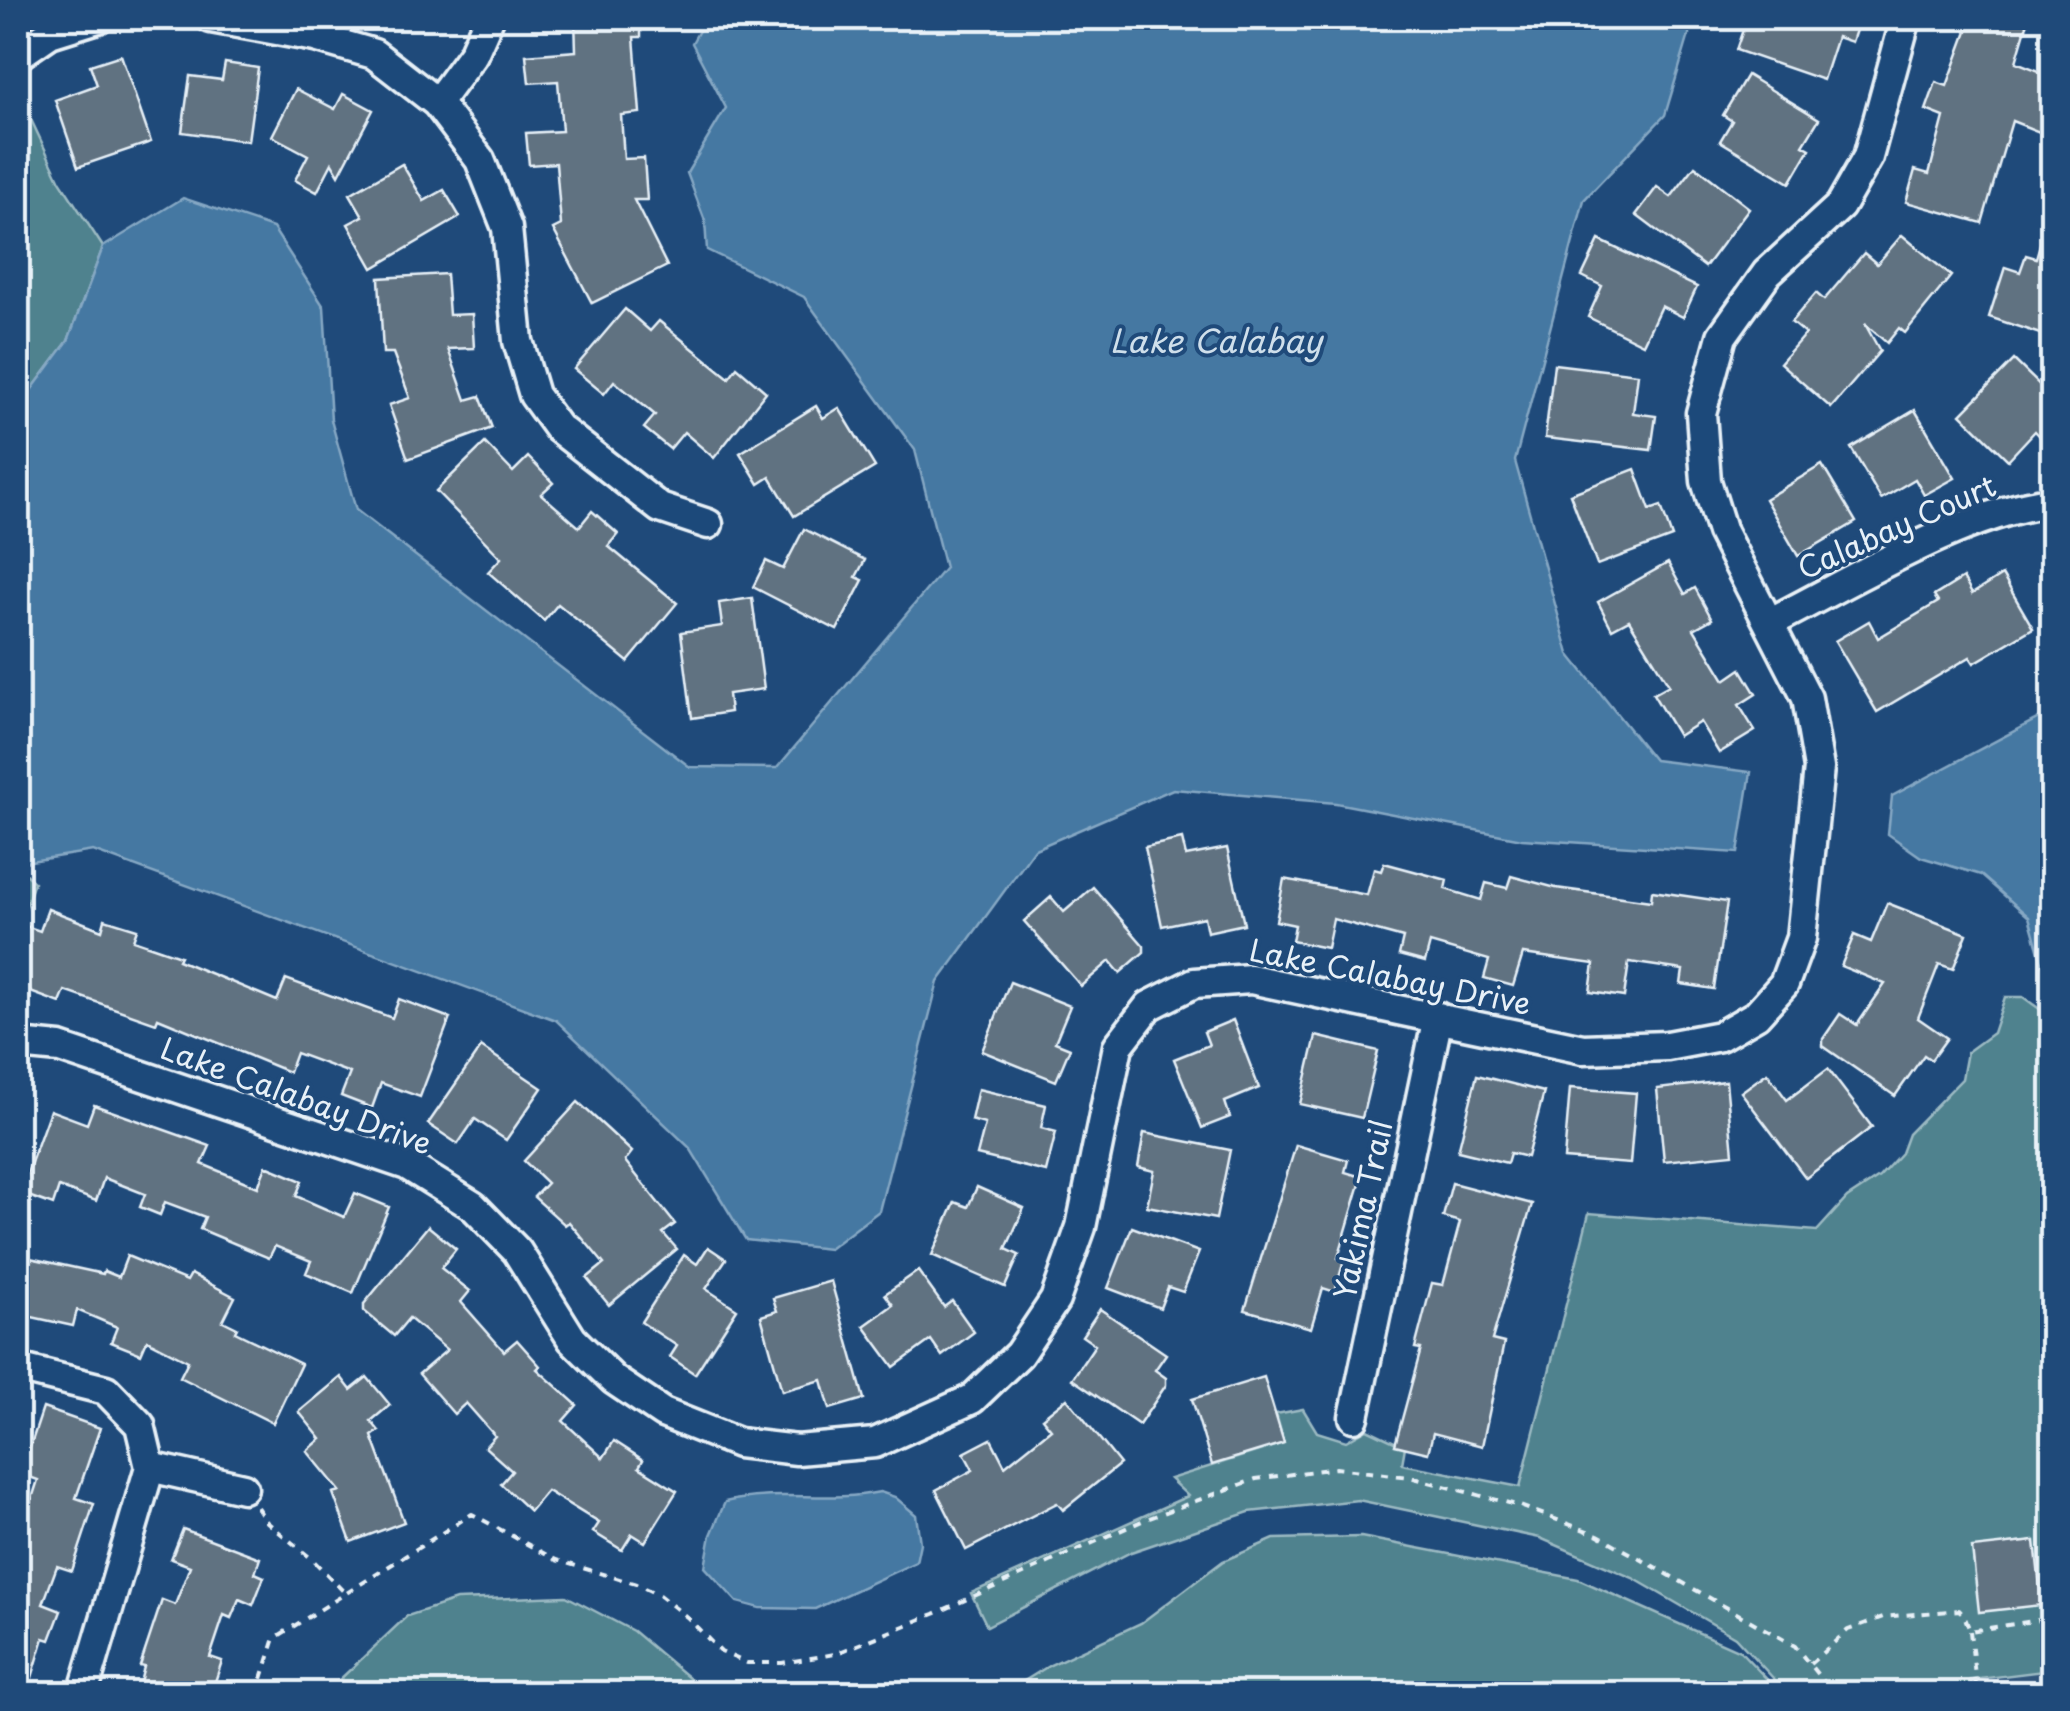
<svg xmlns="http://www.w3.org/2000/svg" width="2070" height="1711" viewBox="0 0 2070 1711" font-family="'Playpen Sans',sans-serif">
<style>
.built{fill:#33567c}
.green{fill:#4f828e;stroke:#9cbac3;stroke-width:2.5}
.water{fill:#4478a2;stroke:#86a8c4;stroke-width:2.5}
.building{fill:#617281;stroke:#e8f1f8;stroke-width:2.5}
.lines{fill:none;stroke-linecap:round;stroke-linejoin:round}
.street-casing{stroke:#e8f1f8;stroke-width:35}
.path{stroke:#e8f1f8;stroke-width:4;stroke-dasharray:8 8;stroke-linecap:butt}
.street{stroke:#1f4a7a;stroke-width:28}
.labels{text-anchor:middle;stroke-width:8;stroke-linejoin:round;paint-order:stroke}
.street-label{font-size:30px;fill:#e8f1f8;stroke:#1f4a7a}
.water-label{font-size:32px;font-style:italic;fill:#cfdfeb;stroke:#1f4a7a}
</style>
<rect width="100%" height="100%" fill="#1f4a7a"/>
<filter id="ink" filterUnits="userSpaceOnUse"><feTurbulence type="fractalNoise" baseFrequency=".01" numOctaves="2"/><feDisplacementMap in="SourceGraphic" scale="20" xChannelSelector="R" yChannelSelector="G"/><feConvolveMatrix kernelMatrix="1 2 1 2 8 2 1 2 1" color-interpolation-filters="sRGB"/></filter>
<g filter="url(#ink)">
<g class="built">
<polygon points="2052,1359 2052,1451 2042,1361"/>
<polygon points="2052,1670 2052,1693 1983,1693 1981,1682"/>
</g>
<g class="green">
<polygon points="18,92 60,181 103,247 68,341 18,408"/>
<polygon points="18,867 34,882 18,930"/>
<polygon points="2005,997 2023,997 2052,1018 2052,1359 2042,1361 2052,1451 2052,1670 1971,1680 1972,1693 1787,1693 1735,1637 1633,1578 1540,1538 1358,1500 1249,1512 1131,1552 987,1626 971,1593 1188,1496 1170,1479 1284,1443 1276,1414 1303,1409 1317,1432 1346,1441 1367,1429 1405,1447 1402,1464 1520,1487 1589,1213 1817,1231 1847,1198 1879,1177 1901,1153 1908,1134 1962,1079 1967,1052 1993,1033"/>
<polygon points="1361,1537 1578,1579 1740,1651 1780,1693 1005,1693 1050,1665 1141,1623 1223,1561 1274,1539"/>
<polygon points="566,1596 633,1631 696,1684 713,1693 332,1693 335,1684 407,1616 456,1600"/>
</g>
<g class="water">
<polygon points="706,18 1152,18 1165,24 1316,24 1325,18 1694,18 1665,115 1584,200 1515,461 1569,654 1654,760 1751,772 1738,853 1522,839 1336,803 1173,789 1035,849 938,982 879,1211 829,1249 746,1240 690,1148 556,1020 93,851 18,863 18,408 68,341 103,247 183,198 273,228 324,307 331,420 356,510 690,767 777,768 945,568 915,450 804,297 707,250 705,221 687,173 726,108 692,43"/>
<polygon points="2052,711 2052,997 2029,917 1981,875 1921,857 1888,834 1892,796"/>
<path d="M880,1492l15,5 21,18 4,28 -4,19 -101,47 -55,-1 -23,-6 -32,-35 6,-32 14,-33c51,-13 103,1 155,-10z"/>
</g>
<g class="building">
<polygon points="575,18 641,18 641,37 634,37 640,113 621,115 624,159 644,158 647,200 634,200 667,266 592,303 553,229 561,225 556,163 529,165 526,133 562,131 558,81 529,83 526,55 576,51"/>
<polygon points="1747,18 1860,18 1852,42 1837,37 1823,80 1736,50"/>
<polygon points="1972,18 2029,18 2016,62 2052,76 2052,137 2012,121 1982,223 1906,202 1915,170 1929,174 1944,117 1926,110 1936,82 1947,86"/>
<polygon points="121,55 151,142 78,167 55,100 97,85 90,65"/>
<polygon points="225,63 258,68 248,141 182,132 190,76 222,80"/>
<polygon points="1747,75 1819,119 1803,145 1810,149 1790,183 1720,141 1732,121 1723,115"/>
<polygon points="296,89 335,109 343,94 373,110 339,175 332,163 317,192 295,180 308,155 272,136"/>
<polygon points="402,164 424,201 444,190 460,217 373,268 348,224 363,216 350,194"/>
<polygon points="1695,166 1749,208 1705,267 1636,215 1657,187 1671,197"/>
<polygon points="2047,220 2052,221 2052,338 1989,317 2005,267 2020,272 2026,255 2036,258"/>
<polygon points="1902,235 1951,276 1905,333 1899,328 1887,343 1865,324 1880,351 1831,408 1780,363 1805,334 1791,322 1816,293 1824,300 1864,253 1877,264"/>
<polygon points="1599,240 1697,287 1683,317 1661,306 1643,344 1588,317 1602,286 1582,276"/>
<polygon points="446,274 449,315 472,314 474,348 448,349 466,400 480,396 492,428 408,459 389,405 410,398 393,353 383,353 379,278"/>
<polygon points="625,309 650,331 659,321 729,378 737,367 766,392 714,458 684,432 670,449 644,428 655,415 614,381 604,394 574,369"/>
<polygon points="2014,360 2052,397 2052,449 2035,431 2008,460 1961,414"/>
<polygon points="1554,364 1638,374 1633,413 1656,416 1651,450 1545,438"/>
<polygon points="816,406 823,418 839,408 875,467 794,516 770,477 759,484 740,453"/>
<polygon points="1915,410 1955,478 1924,495 1915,479 1881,499 1851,448"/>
<polygon points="485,443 513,472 528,457 553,483 541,494 579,527 592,511 618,534 608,546 677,603 628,662 558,604 544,621 488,572 501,558 436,491"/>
<polygon points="1822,465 1856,522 1798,556 1765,499"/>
<polygon points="1635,469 1650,510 1661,506 1672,537 1597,565 1570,494"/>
<polygon points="804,529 865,560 856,577 863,580 837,630 753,587 766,561 783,569"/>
<polygon points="1668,563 1685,594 1695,588 1712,619 1694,629 1725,680 1741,669 1756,694 1739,705 1755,731 1719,753 1700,722 1678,736 1653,694 1669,685 1629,620 1612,629 1598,602"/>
<polygon points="2002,575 2033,628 1974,663 1970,657 1877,712 1835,641 1869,621 1878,638 1938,602 1934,596 1963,578 1972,594"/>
<polygon points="752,598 764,689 728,694 730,712 692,718 681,632 722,626 719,603"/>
<polygon points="1182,839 1186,856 1227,848 1244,924 1207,932 1204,917 1162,926 1145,847"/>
<polygon points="1384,863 1447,880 1445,889 1481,900 1486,883 1507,888 1511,876 1556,888 1651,901 1652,891 1727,902 1714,989 1681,984 1683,970 1629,962 1624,997 1590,992 1594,964 1523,954 1513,986 1484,978 1489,960 1430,943 1425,962 1399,955 1403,938 1333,919 1327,948 1292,941 1295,925 1276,921 1284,879 1367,895 1374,869 1381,871"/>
<polygon points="1093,887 1144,946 1144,952 1120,973 1110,961 1081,986 1024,921 1051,897 1064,912"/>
<polygon points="1887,903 1967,934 1953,969 1939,964 1918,1018 1947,1038 1931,1060 1924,1055 1895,1096 1823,1046 1823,1039 1840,1014 1857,1025 1885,984 1841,966 1854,935 1871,942"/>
<polygon points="48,909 102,930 105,919 137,929 133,940 180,956 178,960 277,1001 286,979 392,1018 399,999 450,1018 420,1097 381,1083 372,1108 341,1096 350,1073 296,1053 289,1072 158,1018 156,1023 65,991 60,1003 25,990 29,979 18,975 18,948 26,926 40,931"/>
<polygon points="1010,982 1070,1006 1055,1042 1070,1048 1056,1081 982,1051"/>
<polygon points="1233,1020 1259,1088 1225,1102 1230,1117 1202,1128 1174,1059 1209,1045 1204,1032"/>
<polygon points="1316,1036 1378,1051 1362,1118 1300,1104"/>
<polygon points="481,1047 542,1088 506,1140 475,1119 458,1144 428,1124"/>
<polygon points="1828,1069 1872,1127 1806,1178 1741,1092 1767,1073 1787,1100"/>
<polygon points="1477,1075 1544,1092 1527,1157 1510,1153 1507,1163 1458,1151"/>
<polygon points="1726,1081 1733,1154 1664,1161 1657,1089"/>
<polygon points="1570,1088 1636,1093 1630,1164 1564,1159"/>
<polygon points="978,1089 1046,1105 1041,1128 1056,1132 1046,1172 977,1155 985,1124 971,1120"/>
<polygon points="578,1102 632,1152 625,1161 675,1224 663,1233 677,1249 609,1305 587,1278 604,1264 569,1222 565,1225 534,1197 547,1183 524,1161"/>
<polygon points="94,1105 210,1146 202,1164 258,1187 266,1166 302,1181 296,1196 344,1217 355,1193 389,1207 353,1293 306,1273 311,1261 275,1246 269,1258 200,1229 205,1217 165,1202 160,1215 140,1207 145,1194 104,1178 96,1201 59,1187 53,1205 20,1193 50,1110 87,1124"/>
<polygon points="1144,1133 1230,1150 1216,1219 1147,1206 1154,1171 1138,1167"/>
<polygon points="1296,1145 1348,1160 1345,1172 1362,1177 1338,1258 1344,1260 1335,1292 1323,1288 1311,1328 1245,1310"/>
<polygon points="1452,1183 1532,1204 1492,1340 1504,1343 1482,1446 1433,1433 1428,1453 1395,1445 1421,1349 1415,1348 1432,1283 1443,1285 1460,1222 1443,1217"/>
<polygon points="977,1187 1024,1208 1006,1249 1019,1255 1005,1287 932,1255 955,1202 968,1207"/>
<polygon points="428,1226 456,1249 441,1268 470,1291 461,1302 504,1351 517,1340 540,1366 537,1369 577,1405 563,1421 603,1458 614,1441 643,1460 639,1467 677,1491 645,1542 632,1534 622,1550 593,1532 599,1523 547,1491 530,1511 501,1484 512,1471 485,1447 495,1436 466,1403 454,1414 419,1374 447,1350 409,1318 394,1336 364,1311 364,1304"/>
<polygon points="1132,1227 1199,1252 1183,1292 1168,1287 1160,1308 1108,1288"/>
<polygon points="708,1247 726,1259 706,1289 737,1309 695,1374 670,1357 677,1346 641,1322 684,1255 697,1264"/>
<polygon points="21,1256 103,1274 104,1271 119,1277 127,1256 187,1281 191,1274 235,1297 223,1321 237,1328 235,1332 301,1364 273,1423 180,1377 188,1361 147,1340 141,1354 111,1342 117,1327 77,1310 73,1326 18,1314 18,1273"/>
<polygon points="918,1271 944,1307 952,1301 974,1332 942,1356 931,1340 894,1367 864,1326 893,1305 885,1294"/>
<polygon points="831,1281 864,1399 830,1409 822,1380 782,1391 761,1316 777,1311 773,1298"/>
<polygon points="1100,1309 1166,1354 1155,1370 1166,1378 1166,1385 1139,1425 1072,1379 1095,1345 1082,1336"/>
<polygon points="341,1377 351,1390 367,1377 390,1405 371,1421 379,1431 372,1436 404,1522 351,1542 333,1493 340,1491 307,1451 321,1439 299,1412"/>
<polygon points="1264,1377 1284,1443 1212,1465 1192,1399"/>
<polygon points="1067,1398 1120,1464 1063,1510 1057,1503 966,1550 936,1490 973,1470 964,1453 991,1439 1005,1466 1051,1429 1042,1418"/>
<polygon points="43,1408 100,1428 76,1498 94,1504 72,1571 57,1566 43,1604 61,1611 50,1640 44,1638 27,1694 18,1694 18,1542 38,1480 21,1474"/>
<polygon points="183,1529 260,1558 255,1573 264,1577 253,1605 239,1599 231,1618 224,1615 210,1657 222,1661 211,1694 137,1694 144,1667 140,1666 162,1600 175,1605 190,1566 171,1559"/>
<polygon points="2035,1541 2042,1605 1979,1612 1972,1548"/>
</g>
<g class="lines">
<g class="street-casing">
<g id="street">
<polyline points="211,18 315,37 374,54 437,103 480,160 507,228 518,341 534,395 558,428 660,508 708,524"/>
<polyline points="18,55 50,33 98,18"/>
<polyline points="437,103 473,54 489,18"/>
<path d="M1771,622c79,-40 195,-111 281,-120"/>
<polyline points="18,1044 60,1048 407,1165 473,1206 517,1251 572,1339 614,1380 663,1413 738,1443 797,1450 875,1443 972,1399 1019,1354 1055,1300 1081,1227 1118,1046 1149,1006 1194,983 1251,979 1583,1049 1667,1046 1720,1036 1756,1015 1784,984 1801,938 1819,768 1807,698 1722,532 1706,481 1701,413 1722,336 1767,273 1840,206 1868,157 1906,18"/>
<polyline points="18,1368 106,1390 140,1425 150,1467 83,1694"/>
<polyline points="1354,1417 1438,1017"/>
<polyline points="150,1467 243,1488"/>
</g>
</g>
<g class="path">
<polyline points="257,1507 267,1522 312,1559 346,1594"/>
<polyline points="1970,1631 1977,1694"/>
<polyline points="1810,1664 1848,1630 1883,1617 1959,1610 1964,1615 1970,1631 2052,1618"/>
<polyline points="257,1694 275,1638 472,1514 556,1560 636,1584 659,1595 688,1618 721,1652 747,1663 782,1663 835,1654 934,1614 1144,1520 1256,1479 1336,1468 1410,1477 1520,1506 1598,1535 1795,1646 1833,1694"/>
</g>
<use href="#street" class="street"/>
</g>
</g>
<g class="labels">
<g class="street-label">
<text transform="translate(1897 528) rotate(-24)" y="10">Calabay Court</text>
<text transform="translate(1390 978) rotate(11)" y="10">Lake Calabay Drive</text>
<text transform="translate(296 1097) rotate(20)" y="10">Lake Calabay Drive</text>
<text transform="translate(1364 1210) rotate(-78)" y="10">Yakima Trail</text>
</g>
<g class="water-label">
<text x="1216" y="353">Lake Calabay</text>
</g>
</g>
<rect width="2070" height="1711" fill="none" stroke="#1f4a7a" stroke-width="60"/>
<rect x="30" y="30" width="2010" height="1651" fill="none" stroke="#e8f1f8" stroke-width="4" filter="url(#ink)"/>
</svg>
